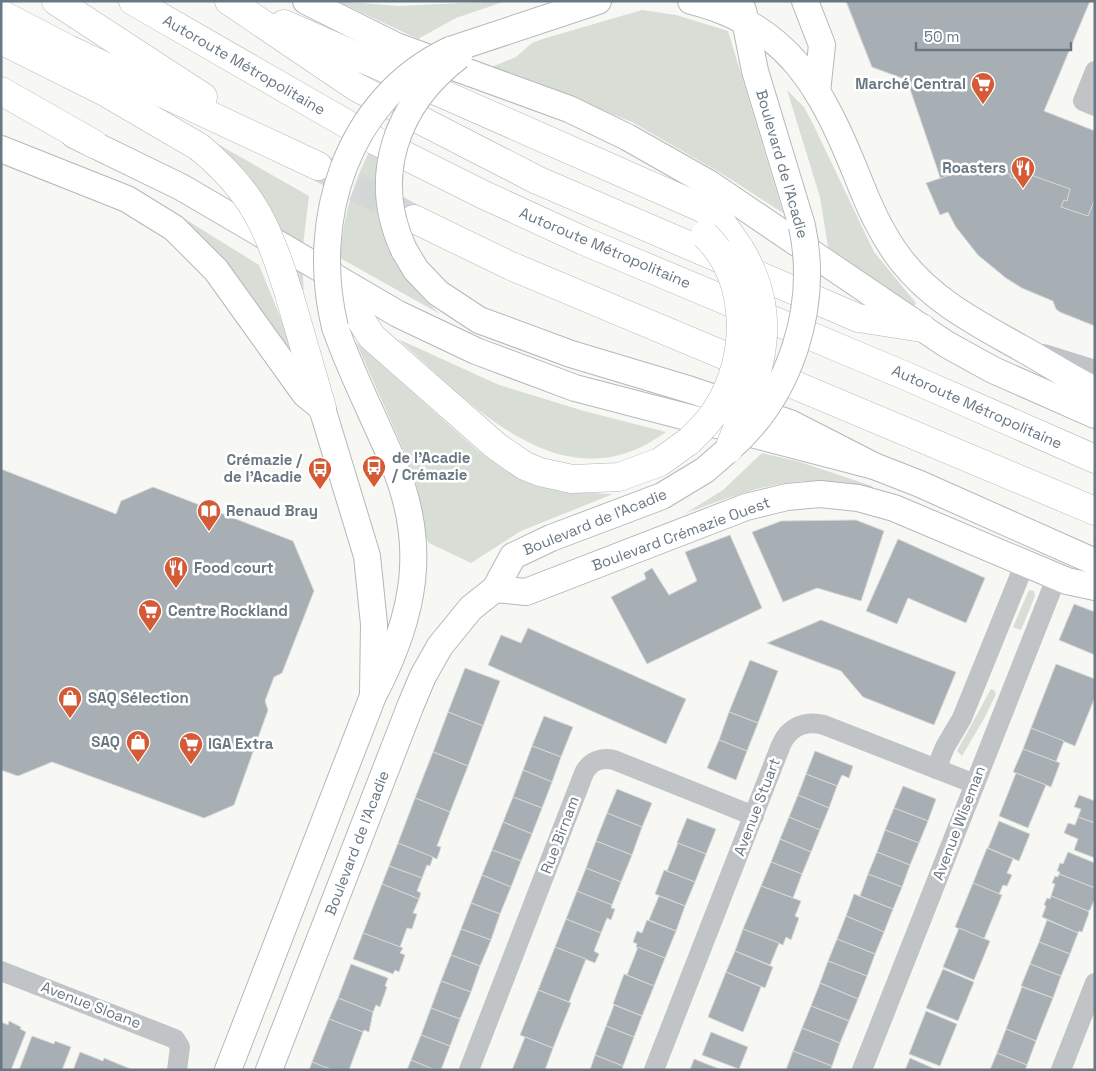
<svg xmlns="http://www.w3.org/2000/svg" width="1096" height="1071" viewBox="0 0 1096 1071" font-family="'Space Grotesk',sans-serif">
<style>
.green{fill:#d8ddd5}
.building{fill:#a8afb4;stroke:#d8d8d6}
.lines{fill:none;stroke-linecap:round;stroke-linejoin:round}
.highway-tunnel{stroke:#d3d7d8;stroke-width:28;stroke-dasharray:28 14;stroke-linecap:butt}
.major-casing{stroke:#b4b8bb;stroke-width:28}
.highway-casing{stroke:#b3b7b9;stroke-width:29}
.minor{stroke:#c0c4c7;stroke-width:20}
.major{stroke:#fff;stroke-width:26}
.highway{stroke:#fff;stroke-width:28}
.major-bridge-casing{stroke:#b4b8bb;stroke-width:28;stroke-linecap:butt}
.highway-bridge-casing{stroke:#b3b7b9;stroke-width:29;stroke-linecap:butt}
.major-bridge{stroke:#fff;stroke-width:26}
.highway-bridge{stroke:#fff;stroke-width:28}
.labels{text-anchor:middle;stroke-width:5;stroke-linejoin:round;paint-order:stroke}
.street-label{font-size:15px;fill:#687782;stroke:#fff}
.poi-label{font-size:15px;font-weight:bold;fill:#687782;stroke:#fff;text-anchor:start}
</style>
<rect width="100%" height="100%" fill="#f7f7f4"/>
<g class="green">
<polygon points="337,1 398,6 506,1 456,18 418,39"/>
<polygon points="642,10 676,15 728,31 783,213 724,175 632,122 491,67 516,57 532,43 546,38"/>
<polygon points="787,90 804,107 813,124 874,252 916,303 914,306 828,247 820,197"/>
<path d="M381,130c-6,84 -8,125 59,184l-100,-56c4,-49 16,-85 41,-128z"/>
<polygon points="214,142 309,196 302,253 304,300 273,213 249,176"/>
<polygon points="172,211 259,265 303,373 190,227"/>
<path d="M398,339l101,46 85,26 82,21c-104,76 -194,-28 -268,-93z"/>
<polygon points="356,342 477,450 505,470 527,480 572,492 613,494 521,531 471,563 429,543 426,538 417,487 408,460"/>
<path d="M762,453l38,9 72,24 1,2c-17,-2 -33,-6 -50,-7 -47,-3 -94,17 -137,32l37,-23z"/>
<polygon points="1029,590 1034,591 1035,596 1021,630 1013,627"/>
<polygon points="991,689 994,690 996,694 985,717 962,756 957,751"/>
</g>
<g class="building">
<polygon points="846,1 975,1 947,73 955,95 966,101 973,114 972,129 966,138 948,147 937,145 927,136 907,80 872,67"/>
<polygon points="846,1 1090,1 1044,111 1095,131 1095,326 1060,312 1056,309 1053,301 1022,288 1006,278 978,255 956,227 948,212 940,177 907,80 872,67"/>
<polygon points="972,171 1010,174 1010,177 1017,179 1020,171 1070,189 1067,201 1064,200 1061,207 1088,216 1095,199 1095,326 1060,312 1056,309 1053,301 1022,288 1006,278 978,255 956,227 948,212 940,215 926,183 956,173"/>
<polygon points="1,469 116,514 121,501 153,487 293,541 314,591 282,673 274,677 265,701 268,710 234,805 204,818 52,762 18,776 1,770"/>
<polygon points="856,520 884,531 861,601 817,588 783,602 752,532 781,521"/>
<polygon points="730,535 762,608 647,664 611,597 646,579 644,573 652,568 669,595 697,581 685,552"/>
<polygon points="898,539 985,578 966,623 908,598 897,624 866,611"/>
<polygon points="1074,604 1095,612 1095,655 1059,640"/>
<polygon points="821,620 956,672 934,725 863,697 841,671 767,643"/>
<polygon points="528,628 686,699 666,744 488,665 501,635 521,643"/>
<polygon points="750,660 778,671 758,723 729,712"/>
<polygon points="1056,664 1095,679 1095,697 1075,746 1031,728"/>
<polygon points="465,668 500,681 483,726 448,712"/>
<polygon points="448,712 483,726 468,766 433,752"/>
<polygon points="729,712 758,723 747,751 719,740"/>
<polygon points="544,716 573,727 561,757 532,746"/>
<polygon points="1031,728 1064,741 1056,762 1023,749"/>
<polygon points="719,740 747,751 736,780 707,768"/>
<polygon points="532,746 561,757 552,782 523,770"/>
<polygon points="1023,749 1060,763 1051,787 1013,772"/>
<polygon points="815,751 853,766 849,778 842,775 837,786 806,774"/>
<polygon points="433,752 468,766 450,812 415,798"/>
<polygon points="523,770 552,782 542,808 513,797"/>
<polygon points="1016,773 1046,785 1028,828 999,816"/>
<polygon points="806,774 837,786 829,808 798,795"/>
<polygon points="903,786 936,799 928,821 894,808"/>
<polygon points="617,789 652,803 642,827 607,813"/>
<polygon points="798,795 829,808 820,830 789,817"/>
<polygon points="1079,795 1095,801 1095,823 1078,817 1081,809 1074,807"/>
<polygon points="513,797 542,808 532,834 503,822"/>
<polygon points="415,798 450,812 437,846 441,847 437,859 398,843"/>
<polygon points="894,808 928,821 919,843 885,830"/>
<polygon points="607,813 642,827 632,855 596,841"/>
<polygon points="789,817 820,830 811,852 780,839"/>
<polygon points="1078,817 1095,823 1095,858 1074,850 1078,839 1064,833 1068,823 1075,825"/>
<polygon points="687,818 716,829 706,854 677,843"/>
<polygon points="999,821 1030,834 1019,861 988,848"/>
<polygon points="503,822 532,834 521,861 492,850"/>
<polygon points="885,830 919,843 910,865 877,852"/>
<polygon points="780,839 811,852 802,874 771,862"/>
<polygon points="596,841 632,855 621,882 586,868"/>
<polygon points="398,843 433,857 430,866 427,865 422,878 389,866"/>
<polygon points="678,843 706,854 695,882 667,871"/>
<polygon points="987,848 1013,859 1007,873 1012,875 1007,886 1003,885 999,894 973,883"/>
<polygon points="492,850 521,861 511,887 482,875"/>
<polygon points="877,852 910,865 902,887 868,874"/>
<polygon points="1068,852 1095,863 1095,888 1059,874 1060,872 1057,871 1060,863 1063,864"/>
<polygon points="771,862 802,874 793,898 761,886"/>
<polygon points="389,866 422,878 417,891 421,893 419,899 382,884"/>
<polygon points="586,868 621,882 612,905 577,891"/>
<polygon points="664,870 695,882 685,906 655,894"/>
<polygon points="868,874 902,887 893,909 860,896"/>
<polygon points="1059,874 1095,888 1095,898 1090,910 1088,911 1051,896 1055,884 1052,883 1055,876 1058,877"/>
<polygon points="482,875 511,887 500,914 471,903"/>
<polygon points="973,883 1002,895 984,939 955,927"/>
<polygon points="382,884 419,899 413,913 417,914 412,929 407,928 400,947 363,933"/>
<polygon points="761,886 801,901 795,916 799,918 791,940 786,937 783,945 743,929"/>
<polygon points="577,891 612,905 611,908 615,909 611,920 607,918 601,933 566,919"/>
<polygon points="854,894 893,909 884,932 846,916"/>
<polygon points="659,896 685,906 676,931 649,920"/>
<polygon points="1051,896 1088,911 1089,913 1082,932 1079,931 1078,933 1042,917 1046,906 1044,905 1047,898 1050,899"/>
<polygon points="471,903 500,914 491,940 461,929"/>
<polygon points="846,916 884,932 875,954 837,939"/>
<polygon points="566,919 601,933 594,951 599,954 595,963 555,947"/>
<polygon points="647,920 676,931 665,958 636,947 637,944 633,942 637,931 642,933"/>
<polygon points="1047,920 1078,933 1070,954 1039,942"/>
<polygon points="959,928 990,941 974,980 943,967"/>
<polygon points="461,929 491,940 480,966 451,955"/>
<polygon points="743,929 779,943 770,965 735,951"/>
<polygon points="363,933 403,948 400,953 405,955 399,972 395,970 393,974 353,959"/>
<polygon points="837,939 875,954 867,976 828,961"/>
<polygon points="1039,942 1070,954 1061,976 1030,964"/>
<polygon points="555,947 586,959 569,1002 538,990"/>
<polygon points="638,947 665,958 654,986 627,975"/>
<polygon points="735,951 773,967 765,988 726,972"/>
<polygon points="451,955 480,966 471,992 441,981"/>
<polygon points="828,961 867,976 858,999 820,983"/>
<polygon points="351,964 388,978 385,986 387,987 380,1007 376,1005 373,1012 338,998"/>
<polygon points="1030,964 1061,976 1053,998 1021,986"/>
<polygon points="943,969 974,982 958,1021 926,1008"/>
<polygon points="726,972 761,987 743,1032 708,1017"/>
<polygon points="624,974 654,986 642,1016 613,1004"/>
<polygon points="441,981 471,992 460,1019 431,1008"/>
<polygon points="820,983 858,999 849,1021 811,1006"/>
<polygon points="1022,987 1053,998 1036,1041 1006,1029"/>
<polygon points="538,990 571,1003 553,1048 520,1035"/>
<polygon points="338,998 373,1012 369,1032 364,1030 363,1032 329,1019"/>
<polygon points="614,1005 642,1016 634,1037 606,1026"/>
<polygon points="811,1006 849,1021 840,1043 802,1028"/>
<polygon points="431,1008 460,1019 450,1046 421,1035"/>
<polygon points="926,1011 957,1024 940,1066 909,1054"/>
<polygon points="329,1019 363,1032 349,1070 332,1070 312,1062"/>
<polygon points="9,1021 21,1027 20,1029 26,1032 11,1070 1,1070 1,1022 8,1025"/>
<polygon points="606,1026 634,1037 623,1066 595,1055"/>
<polygon points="802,1028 840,1043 832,1066 793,1051"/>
<polygon points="1006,1029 1036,1041 1027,1065 997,1053"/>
<polygon points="711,1032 748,1047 739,1069 702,1055"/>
<polygon points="421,1035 450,1046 441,1070 435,1070 411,1060"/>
<polygon points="32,1036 54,1044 55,1041 71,1047 62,1070 19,1070"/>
<polygon points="525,1037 553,1048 545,1070 512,1070"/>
<polygon points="793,1051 832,1066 830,1070 786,1070"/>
<polygon points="80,1052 103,1061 104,1058 133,1070 73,1070"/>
<polygon points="997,1053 1027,1065 1025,1070 990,1070"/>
<polygon points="595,1055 623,1066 622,1070 590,1070"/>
<polygon points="910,1058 937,1070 905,1070"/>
<polygon points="694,1059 722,1070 690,1070"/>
<polygon points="411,1060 435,1070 407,1070"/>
<polygon points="312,1062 332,1070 309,1070"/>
</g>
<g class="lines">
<polyline class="highway-tunnel" points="319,167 411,217"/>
<g class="major-casing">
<g id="major">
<polyline points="306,1 396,46 569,109 627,137 710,184 946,344 993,370 1095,415"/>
<path d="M691,1c97,24 130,86 165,172 12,31 25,61 45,87 32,41 74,62 118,87 26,14 49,30 76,43"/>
<polyline points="805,1 822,45 817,92"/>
<polyline points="743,10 755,71 802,226"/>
<polyline points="450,50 598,1"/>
<polyline points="74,135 181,187 398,314 476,351 575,388 874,466"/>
<polyline points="1,149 127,199 174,228 216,270 305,394 322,408 367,556 374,624 373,693"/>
<polyline points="404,250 416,270 438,293 479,320 571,354 691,390 790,423 874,466 920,484 1095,562"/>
<polyline points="495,589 526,592 746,507 787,497 820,494 858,498 894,508 1067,581 1095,587"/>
<path d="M228,1070l145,-374c42,-80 56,-151 19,-236 -19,-45 -41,-87 -57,-133"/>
<polyline points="269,1070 410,707 423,676 440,646 471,608 495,589 513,556 551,538 662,496 705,470 729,449"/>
</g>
</g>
<g class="highway-casing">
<g id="highway">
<polyline points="56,1 203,97"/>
<polyline points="133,1 378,142 484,195 584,241 906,376 1095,459"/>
<polyline points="229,1 356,87 537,180 858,318 922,328"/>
<polyline points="1,14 68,49 318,166"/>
<polyline points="284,24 704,209 724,226 740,249"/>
<polyline points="1,40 105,92 199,147"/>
<polyline points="1,91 94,144"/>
<polyline points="414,219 511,266 1095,511"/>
<polyline points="330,273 372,337 496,446 525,466 540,472 572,479 619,477 660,462 689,441"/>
<polyline points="289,294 322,408"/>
</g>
</g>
<g class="minor">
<polyline points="1095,71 1083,101 1095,106"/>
<polyline points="1044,354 1095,370"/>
<polyline points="936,769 945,747 962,718 1025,563"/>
<polyline points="1,971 175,1039 180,1047 177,1070"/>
<path d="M469,1070l115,-297c6,-12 17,-16 30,-13l140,56"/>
<path d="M654,1070l127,-325c8,-18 24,-25 43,-20l151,59"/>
<polyline points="862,1070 1057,576"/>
<polyline points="1061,1070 1095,983"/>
</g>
<use href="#major" class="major"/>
<use href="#highway" class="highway"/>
<g class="major-bridge-casing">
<g id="major-bridge">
<path d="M404,250c-34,-73 -8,-146 55,-194"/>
<path d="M335,327c-26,-106 11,-228 115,-277"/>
<path d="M729,449c62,-54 90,-142 73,-223"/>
</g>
</g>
<g class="highway-bridge-casing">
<g id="highway-bridge">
<path d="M199,147c54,44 70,82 90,147"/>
<path d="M689,441c10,-10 21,-20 28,-32 33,-52 34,-129 -12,-174"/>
<path d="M729,449c28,-72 55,-127 11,-200"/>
</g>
</g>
<use href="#major-bridge" class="major-bridge"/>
<use href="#highway-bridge" class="highway-bridge"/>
</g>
<defs>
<g id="supermarket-pin" transform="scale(1.25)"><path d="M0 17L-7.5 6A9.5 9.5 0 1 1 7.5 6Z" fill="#d45b36" stroke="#fff"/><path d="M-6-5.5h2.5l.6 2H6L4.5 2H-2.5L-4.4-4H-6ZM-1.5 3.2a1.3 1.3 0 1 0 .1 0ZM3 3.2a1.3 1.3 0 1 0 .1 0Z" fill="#fff"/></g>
<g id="restaurant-pin" transform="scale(1.25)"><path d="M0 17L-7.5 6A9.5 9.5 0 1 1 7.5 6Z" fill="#d45b36" stroke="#fff"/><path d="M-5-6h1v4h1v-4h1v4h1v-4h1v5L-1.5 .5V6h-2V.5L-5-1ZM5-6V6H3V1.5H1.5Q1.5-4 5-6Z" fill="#fff"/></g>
<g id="bus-pin" transform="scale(1.25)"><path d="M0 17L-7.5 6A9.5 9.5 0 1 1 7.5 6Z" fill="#d45b36" stroke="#fff"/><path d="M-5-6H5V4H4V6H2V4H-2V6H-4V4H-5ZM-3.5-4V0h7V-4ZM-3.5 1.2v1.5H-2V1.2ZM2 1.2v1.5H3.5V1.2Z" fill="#fff"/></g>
<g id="library-pin" transform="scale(1.25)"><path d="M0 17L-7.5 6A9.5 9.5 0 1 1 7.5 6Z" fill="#d45b36" stroke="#fff"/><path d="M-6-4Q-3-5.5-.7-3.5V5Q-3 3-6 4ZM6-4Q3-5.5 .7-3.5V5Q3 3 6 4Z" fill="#fff"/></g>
<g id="shop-pin" transform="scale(1.25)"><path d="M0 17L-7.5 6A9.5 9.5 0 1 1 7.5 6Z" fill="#d45b36" stroke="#fff"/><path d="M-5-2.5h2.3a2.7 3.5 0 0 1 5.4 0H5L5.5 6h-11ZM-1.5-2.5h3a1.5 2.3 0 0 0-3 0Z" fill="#fff"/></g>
</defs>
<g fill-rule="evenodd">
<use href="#supermarket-pin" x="983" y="84"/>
<use href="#restaurant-pin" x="1023" y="168"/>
<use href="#bus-pin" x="374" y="467"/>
<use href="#bus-pin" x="320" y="469"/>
<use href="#library-pin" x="209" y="511"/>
<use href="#restaurant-pin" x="176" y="568"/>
<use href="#supermarket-pin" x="150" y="611"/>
<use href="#shop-pin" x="70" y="698"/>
<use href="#shop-pin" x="138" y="742"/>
<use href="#supermarket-pin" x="191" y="744"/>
</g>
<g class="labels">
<g class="street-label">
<text transform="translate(244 65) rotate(30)" y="5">Autoroute Métropolitaine</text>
<text transform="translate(782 164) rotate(74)" y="5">Boulevard de l'Acadie</text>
<text transform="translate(605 248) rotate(23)" y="5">Autoroute Métropolitaine</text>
<text transform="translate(977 407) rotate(24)" y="5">Autoroute Métropolitaine</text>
<text transform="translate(595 522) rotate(-22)" y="5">Boulevard de l'Acadie</text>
<text transform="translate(681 534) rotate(-20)" y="5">Boulevard Crémazie Ouest</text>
<text transform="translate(757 807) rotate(-69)" y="5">Avenue Stuart</text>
<text transform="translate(959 823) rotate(-69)" y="5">Avenue Wiseman</text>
<text transform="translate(560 835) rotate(-69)" y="5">Rue Birnam</text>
<text transform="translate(357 843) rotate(-69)" y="5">Boulevard de l'Acadie</text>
<text transform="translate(91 1005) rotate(21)" y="5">Avenue Sloane</text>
</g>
<g class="poi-label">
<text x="966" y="89" text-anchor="end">Marché Central</text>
<text x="1006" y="173" text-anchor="end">Roasters</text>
<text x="392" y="463">de l'Acadie<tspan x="392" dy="17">/ Crémazie</tspan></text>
<text x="302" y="465" text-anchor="end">Crémazie /<tspan x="302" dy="17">de l'Acadie</tspan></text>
<text x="226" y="516">Renaud Bray</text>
<text x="194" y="573">Food court</text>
<text x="168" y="616">Centre Rockland</text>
<text x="88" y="703">SAQ Sélection</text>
<text x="120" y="747" text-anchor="end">SAQ</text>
<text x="208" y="749">IGA Extra</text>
</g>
</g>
<rect width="1096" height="1071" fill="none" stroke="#687782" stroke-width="5"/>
<path d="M916 42v8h155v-8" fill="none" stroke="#687782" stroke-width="2.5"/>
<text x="924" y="42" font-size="15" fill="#687782" stroke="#ffffff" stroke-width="4" paint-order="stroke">50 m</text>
</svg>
